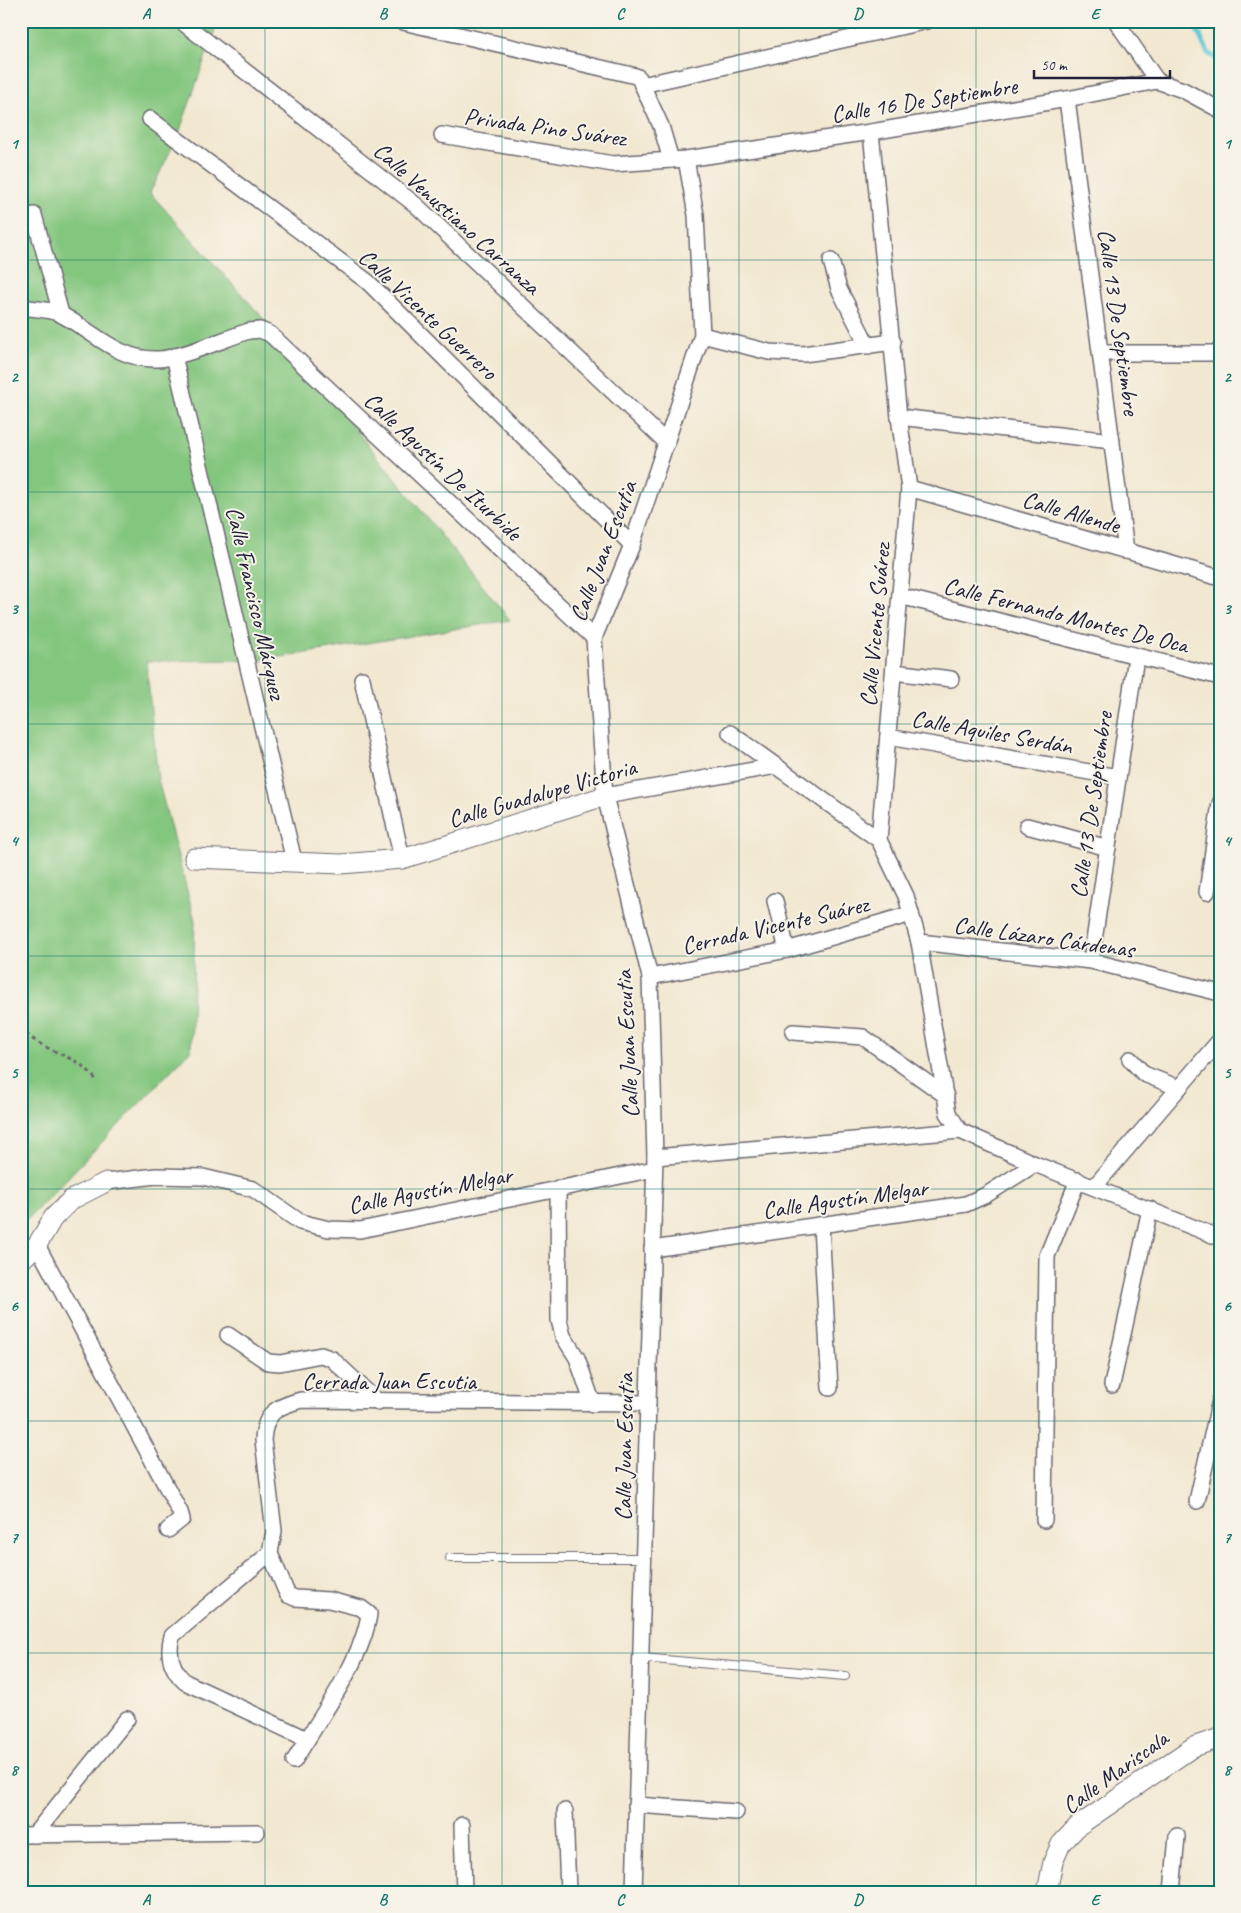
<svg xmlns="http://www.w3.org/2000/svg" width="1241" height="1913" viewBox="0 0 1241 1913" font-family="Caveat,sans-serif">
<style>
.green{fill:#83c67e;stroke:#52745c}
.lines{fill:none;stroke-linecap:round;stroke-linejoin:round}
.stream{stroke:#58c2d4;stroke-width:5.5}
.service-casing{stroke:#6b6770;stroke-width:10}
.minor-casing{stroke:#6b6770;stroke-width:18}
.tertiary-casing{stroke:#6b6770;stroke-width:21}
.path{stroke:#6b6770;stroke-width:3;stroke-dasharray:4 4;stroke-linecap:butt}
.service{stroke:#fff;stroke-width:8}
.minor{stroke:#fff;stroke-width:15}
.tertiary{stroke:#fff;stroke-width:19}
.grid{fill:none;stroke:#0f766e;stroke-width:1;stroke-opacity:0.55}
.labels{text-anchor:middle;stroke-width:4;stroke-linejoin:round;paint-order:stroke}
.street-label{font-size:24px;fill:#22223b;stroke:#f7f3e8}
.neatline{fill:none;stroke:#0f766e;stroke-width:2}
.grid-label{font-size:16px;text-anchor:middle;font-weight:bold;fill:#0f766e}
</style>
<rect width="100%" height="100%" fill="#f7f3e8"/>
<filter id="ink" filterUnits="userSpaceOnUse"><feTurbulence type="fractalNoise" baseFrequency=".02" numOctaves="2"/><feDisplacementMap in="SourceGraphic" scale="10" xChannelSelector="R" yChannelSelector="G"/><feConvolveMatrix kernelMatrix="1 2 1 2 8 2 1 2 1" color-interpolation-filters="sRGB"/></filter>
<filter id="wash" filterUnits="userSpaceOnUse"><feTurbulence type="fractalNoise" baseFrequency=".0096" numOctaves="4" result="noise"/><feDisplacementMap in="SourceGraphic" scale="20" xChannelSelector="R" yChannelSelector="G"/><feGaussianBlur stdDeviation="1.12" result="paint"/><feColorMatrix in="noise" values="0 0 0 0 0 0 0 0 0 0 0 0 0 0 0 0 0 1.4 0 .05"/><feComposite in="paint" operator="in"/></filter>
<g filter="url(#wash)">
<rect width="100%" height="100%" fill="#f2e8d1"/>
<polygon class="green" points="21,21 218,21 179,133 150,193 282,339 510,620 262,660 146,661 158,780 195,921 191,1050 21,1226"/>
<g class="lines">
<polyline class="stream" points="1193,21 1208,53 1220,61"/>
</g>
</g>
<g filter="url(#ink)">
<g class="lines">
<g class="service-casing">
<g id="service">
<polyline points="450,1558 644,1558"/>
<polyline points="642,1658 845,1676"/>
</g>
</g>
<g class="minor-casing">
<g id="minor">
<polyline points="181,21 417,206 667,443"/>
<polyline points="399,21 636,76 639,78 661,126 671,160"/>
<polyline points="1116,21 1157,81"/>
<polyline points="642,85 927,21"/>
<polyline points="1067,99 1126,551"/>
<polyline points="150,119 368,282 632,545"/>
<polyline points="871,132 899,417 909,488 879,840 906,896 919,942 948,1113 960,1131 1035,1164 1220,1238"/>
<polyline points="442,135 613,164 686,159 871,132 1067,99 1157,81 1183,90 1220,110"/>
<polyline points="34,215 61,314"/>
<polyline points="831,261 839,289 868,346"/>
<path d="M21,307c12,2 31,2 41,8 32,17 57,46 96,44 21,0 68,-21 91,-28l11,-1 10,4 324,304"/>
<polyline points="702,335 769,352 803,354 893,342"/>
<polyline points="1101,353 1220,353"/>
<polyline points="174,356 294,861"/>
<polyline points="899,417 1112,441"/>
<polyline points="909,488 1220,578"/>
<polyline points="900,596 1220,677"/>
<polyline points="894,672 951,679"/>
<polyline points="362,679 402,859"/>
<polyline points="730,733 879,840"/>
<polyline points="888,737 1118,777"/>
<polyline points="605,796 777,766"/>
<polyline points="1027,826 1108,848"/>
<polyline points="1207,892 1220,803"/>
<polyline points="775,901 787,950"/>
<polyline points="919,942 1091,961 1220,993"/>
<polyline points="1091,961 1136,657"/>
<polyline points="650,977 787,950 911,914"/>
<polyline points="793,1032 863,1037 946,1096"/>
<polyline points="1130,1059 1144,1074 1179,1088"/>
<polyline points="655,1157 960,1131"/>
<polyline points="106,1182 156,1176 203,1177 253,1189 300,1222 329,1229 360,1230 654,1169"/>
<polyline points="1094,1187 1220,1040"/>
<polyline points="558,1188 559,1320 563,1336 577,1358 593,1404"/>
<polyline points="821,1225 830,1388"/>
<polyline points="37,1245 180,1512 182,1519 168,1530"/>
<polyline points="652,1249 966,1204 986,1195 1035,1164"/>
<polyline points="228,1335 268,1362 280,1363 321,1355 332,1359 378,1402"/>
<polyline points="1112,1385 1150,1209"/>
<polyline points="1197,1501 1220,1400"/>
<polyline points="1044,1520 1047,1256 1078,1180"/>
<path d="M270,1553l-98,83c-5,18 -1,33 13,46l122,57"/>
<path d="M294,1761c24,-41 69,-101 75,-147l-8,-6 -32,-8 -34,-2 -7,-3 -3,-6 -15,-36 4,-22 -11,-91c2,-28 13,-33 38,-40l347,3"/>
<polyline points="636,1805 736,1812"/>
<polyline points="565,1811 568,1892"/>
<polyline points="462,1825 464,1892"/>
<polyline points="21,1835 257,1832"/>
<polyline points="34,1835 127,1719"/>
<polyline points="634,1892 655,1157 650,977 605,796 594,638 632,545 702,335 696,215 686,159"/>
<polyline points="1172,1892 1177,1836"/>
</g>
</g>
<g class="tertiary-casing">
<g id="tertiary">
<polyline points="194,858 341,864 402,859 605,796"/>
<polyline points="21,1260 37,1245 53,1218 71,1200 106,1182"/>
<polyline points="1047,1892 1053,1862 1061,1844 1078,1826 1193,1747 1220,1738"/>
</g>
</g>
<path class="path" d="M21,1027c19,27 60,26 76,55"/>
<use href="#service" class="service"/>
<use href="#minor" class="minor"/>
<use href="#tertiary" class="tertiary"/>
</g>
</g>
<path class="grid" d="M265,21v1871M502,21v1871M739,21v1871M976,21v1871M21,260h1199M21,492h1199M21,724h1199M21,956h1199M21,1189h1199M21,1421h1199M21,1653h1199"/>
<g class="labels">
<g class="street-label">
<text transform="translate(924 100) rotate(-9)" y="8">Calle 16 De Septiembre</text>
<text transform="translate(545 127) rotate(8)" y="8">Privada Pino Suárez</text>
<text transform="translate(457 218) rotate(42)" y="8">Calle Venustiano Carranza</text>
<text transform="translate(428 314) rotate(43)" y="8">Calle Vicente Guerrero</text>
<text transform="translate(1119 322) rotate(82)" y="8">Calle 13 De Septiembre</text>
<text transform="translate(443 466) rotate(43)" y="8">Calle Agustín De Iturbide</text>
<text transform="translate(1071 512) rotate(16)" y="8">Calle Allende</text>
<text transform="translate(603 551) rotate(-69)" y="8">Calle Juan Escutia</text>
<text transform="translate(256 603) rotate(77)" y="8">Calle Francisco Márquez</text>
<text transform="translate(1066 615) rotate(14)" y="8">Calle Fernando Montes De Oca</text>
<text transform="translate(875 625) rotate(-85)" y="8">Calle Vicente Suárez</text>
<text transform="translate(992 732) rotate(10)" y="8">Calle Aquiles Serdán</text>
<text transform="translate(542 793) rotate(-16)" y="8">Calle Guadalupe Victoria</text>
<text transform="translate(1091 805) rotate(-82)" y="8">Calle 13 De Septiembre</text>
<text transform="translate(775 925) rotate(-13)" y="8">Cerrada Vicente Suárez</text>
<text transform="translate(1044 937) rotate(8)" y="8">Calle Lázaro Cárdenas</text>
<text transform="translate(627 1044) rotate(-93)" y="8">Calle Juan Escutia</text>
<text transform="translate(430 1190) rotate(-11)" y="8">Calle Agustín Melgar</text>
<text transform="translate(845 1199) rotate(-8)" y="8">Calle Agustín Melgar</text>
<text x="389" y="1389">Cerrada Juan Escutia</text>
<text transform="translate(624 1447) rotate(-89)" y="8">Calle Juan Escutia</text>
<text transform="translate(1115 1772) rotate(-36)" y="8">Calle Mariscala</text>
</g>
</g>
<rect width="1241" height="1913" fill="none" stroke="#f7f3e8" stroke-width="55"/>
<path d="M1034 70v8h136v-8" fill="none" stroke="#22223b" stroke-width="2.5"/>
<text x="1041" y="70" font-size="15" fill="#22223b" stroke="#f7f3e8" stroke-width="4" paint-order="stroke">50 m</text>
<rect x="28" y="28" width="1186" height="1858" class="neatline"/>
<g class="grid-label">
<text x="146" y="19">A</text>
<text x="383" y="19">B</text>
<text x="620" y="19">C</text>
<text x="858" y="19">D</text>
<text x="1095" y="19">E</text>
<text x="14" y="149">1</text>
<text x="1227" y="149">1</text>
<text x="14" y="382">2</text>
<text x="1227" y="382">2</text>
<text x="14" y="614">3</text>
<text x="1227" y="614">3</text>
<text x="14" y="846">4</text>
<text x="1227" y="846">4</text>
<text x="14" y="1078">5</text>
<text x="1227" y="1078">5</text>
<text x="14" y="1311">6</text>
<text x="1227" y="1311">6</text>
<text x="14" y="1543">7</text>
<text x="1227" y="1543">7</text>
<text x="14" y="1775">8</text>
<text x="1227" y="1775">8</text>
<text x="146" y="1905">A</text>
<text x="383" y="1905">B</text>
<text x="620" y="1905">C</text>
<text x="858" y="1905">D</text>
<text x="1095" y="1905">E</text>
</g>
</svg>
